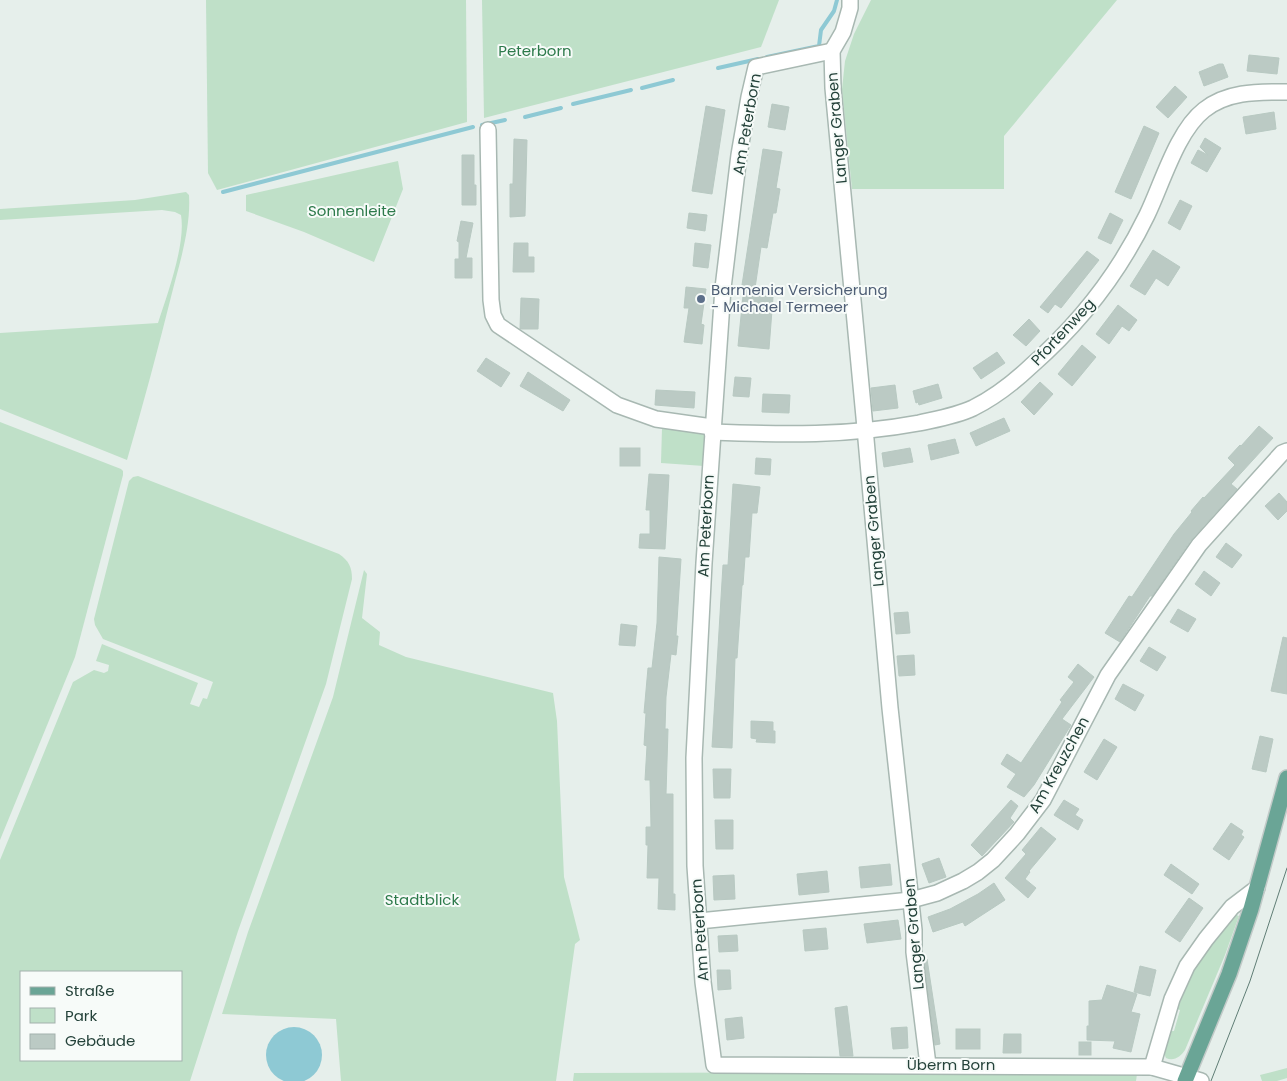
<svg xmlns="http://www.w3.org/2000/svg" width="1287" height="1081" viewBox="0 0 1287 1081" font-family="Poppins,sans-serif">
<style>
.green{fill:#bfe0c8;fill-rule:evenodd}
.water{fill:#8ec9d4}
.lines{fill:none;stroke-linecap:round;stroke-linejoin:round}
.stream{stroke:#8ec9d4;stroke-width:4}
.building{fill:#bbcac4;stroke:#b8c9c2}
.minor-casing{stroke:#a8b8b2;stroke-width:18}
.major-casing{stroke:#c2cac8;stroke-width:18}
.minor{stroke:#fff;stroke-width:15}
.major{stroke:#6aa596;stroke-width:15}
.tram{stroke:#5f7d75;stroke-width:1}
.service-dot{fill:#5c6f8a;stroke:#f7fbf9;stroke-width:2}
.labels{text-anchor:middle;stroke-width:4;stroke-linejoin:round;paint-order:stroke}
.park-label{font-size:15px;fill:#2d7a4b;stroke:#f7fbf9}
.street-label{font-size:15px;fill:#24423a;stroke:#f7fbf9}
.service-label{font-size:15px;fill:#4e5e75;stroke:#f7fbf9;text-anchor:start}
</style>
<rect width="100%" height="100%" fill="#e6efeb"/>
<g class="green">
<polygon points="206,0 466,0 467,122 217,190 208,173"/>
<polygon points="482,0 779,0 761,47 484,118"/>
<polygon points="871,0 1117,0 1004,136 1004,189 852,189 842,89 845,61 854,34"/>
<polygon points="398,161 403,189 374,262 304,232 246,211 246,195"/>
<path d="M186,192l3,3c2,32 -9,67 -17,98 -14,56 -29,112 -45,167l-127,-51v-76l158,-10c9,-28 28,-79 23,-108l-6,-3 -13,-2 -162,10v-11l135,-9z"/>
<polygon points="0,422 121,469 123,471 123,475 75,657 0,840"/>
<polygon points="662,428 705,434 704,466 661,463"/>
<path d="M138,476l201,78c10,7 13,13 13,25l-26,105 -88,247 -48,150h-190v-221l73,-178 21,-12 10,3 4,-2 1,-6 -13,-4 6,-17 96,39 -8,21 9,3 4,-9 4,1 6,-17 -110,-43 -8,-14 -1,-6 35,-138 4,-4zM21,972h160v88h-160z"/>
<polygon points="364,570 367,574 362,618 380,632 379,645 406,657 553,693 557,721 564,877 580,940 575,944 556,1081 341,1081 336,1019 222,1014 248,932 333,697"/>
<path d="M1234,914l5,2 -14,39 -40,95c-4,6 -11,12 -19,8 -4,-8 2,-19 5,-27h3l6,-21 -3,-1 20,-45z"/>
<polygon points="1287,1068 1287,1078 1277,1081 1262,1081 1260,1075"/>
<polygon points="929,1072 1137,1074 1136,1081 573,1081 574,1073"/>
</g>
<circle class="water" cx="294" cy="1055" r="28"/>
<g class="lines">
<g class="stream">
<polyline points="767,57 819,46 821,30 834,11 837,0"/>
<polyline points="718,68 758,59"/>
<polyline points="642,88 673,80"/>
<polyline points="573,104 631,90"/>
<polyline points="525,117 561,108"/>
<polyline points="482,125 505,120"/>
<polyline points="223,192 473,127"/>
</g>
</g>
<g class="building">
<polygon points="1249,55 1279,58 1277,74 1247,71"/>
<polygon points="1219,64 1223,64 1228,77 1204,86 1199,72"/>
<polygon points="1175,86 1187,97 1168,118 1156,107"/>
<polygon points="772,104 789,107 785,130 768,127"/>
<polygon points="706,106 725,110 712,194 692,191"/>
<polygon points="1274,112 1276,129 1246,134 1243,117"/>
<polygon points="1144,126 1159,133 1131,199 1115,192"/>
<polygon points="1205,138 1221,148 1207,172 1191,163 1198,150 1208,155 1200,147"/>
<polygon points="514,139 527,140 525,216 510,217 510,184 513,184"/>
<polygon points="763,149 782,152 776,188 780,189 776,213 773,213 767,248 761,247 754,295 773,297 769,349 738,346 744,286 742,285"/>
<polygon points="462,155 474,155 474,185 476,185 476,205 462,205"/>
<polygon points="1180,200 1192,206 1180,230 1168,223"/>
<polygon points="689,213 707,215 705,231 687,228"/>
<polygon points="1110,213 1123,220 1111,244 1098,238"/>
<polygon points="461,221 473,223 466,258 472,258 472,278 455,278 455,259 459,259 459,242 457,241"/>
<polygon points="514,243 528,243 528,257 534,257 534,272 513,272"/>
<polygon points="695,243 711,245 708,268 693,266"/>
<polygon points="1153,250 1180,267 1168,286 1156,278 1145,295 1130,286"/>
<polygon points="1087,251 1099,260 1061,308 1055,304 1048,313 1040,307"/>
<polygon points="686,287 706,289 701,324 704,325 702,344 684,342 689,308 684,308"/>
<polygon points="521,298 539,299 538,329 520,329"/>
<polygon points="1118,305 1137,320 1129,331 1122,326 1109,344 1096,334"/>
<polygon points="1029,319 1040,331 1026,346 1013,335"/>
<polygon points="1082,345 1096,357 1072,386 1058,374"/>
<polygon points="997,352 1005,363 981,379 973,368"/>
<polygon points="486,358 510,373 501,387 477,371"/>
<polygon points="528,372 570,400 563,411 520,386"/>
<polygon points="735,377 751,378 749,397 733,396"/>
<polygon points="1040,382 1053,394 1034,415 1021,402"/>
<polygon points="938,384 942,398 919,405 918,402 916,403 913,391"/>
<polygon points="895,385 898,408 873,411 871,388"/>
<polygon points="656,390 695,392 694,408 655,405"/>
<polygon points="763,394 790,395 789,413 762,412"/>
<polygon points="1004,418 1010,431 976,446 970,433"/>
<polygon points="1259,426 1273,438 1231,484 1237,489 1191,540 1152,596 1150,596 1120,642 1105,633 1129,596 1132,597 1174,534 1192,512 1191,511 1203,497 1204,498 1235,465 1228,458 1240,445 1241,446"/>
<polygon points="955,439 959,453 931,460 928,445"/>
<rect x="620" y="448" width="20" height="18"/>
<polygon points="910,448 913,462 884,467 882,453"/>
<polygon points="756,458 771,459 770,475 755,474"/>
<polygon points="649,474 669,475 665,549 639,548 640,534 650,534 650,510 646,510"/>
<polygon points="733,484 760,487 757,513 752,513 749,557 745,557 743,585 742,585 737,658 735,658 732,748 712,747 723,565 728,565"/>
<polygon points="1279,493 1287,502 1287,511 1278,520 1265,506"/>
<polygon points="1226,543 1242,555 1232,568 1216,557"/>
<polygon points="659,557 681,559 676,636 678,636 676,655 671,654 666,697 665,729 668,729 666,794 673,794 673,894 675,894 675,910 658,909 659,878 647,878 648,845 646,845 646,827 651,827 650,780 645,780 647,746 644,745 646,713 644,713 648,668 652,668 657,623"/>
<polygon points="1204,571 1220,583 1211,596 1195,584"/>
<polygon points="1178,609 1196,619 1188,632 1170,622"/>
<polygon points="908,612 910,633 896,634 894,613"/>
<polygon points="621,624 637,626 635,646 619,645"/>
<polygon points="1283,637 1287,638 1287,694 1271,691"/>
<polygon points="1149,647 1166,657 1157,671 1140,661"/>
<polygon points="914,655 915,675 899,676 897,656"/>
<polygon points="1078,664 1094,677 1062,719 1071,725 1034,785 1024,797 1007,787 1016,774 1001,764 1007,754 1021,763 1062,702 1060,700 1074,682 1068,677"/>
<polygon points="1123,684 1144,695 1135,711 1115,699"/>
<polygon points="751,721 773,722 773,731 775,731 775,743 756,742 757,739 751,738"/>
<polygon points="1260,736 1273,739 1266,772 1252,769"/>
<polygon points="1104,739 1117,747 1097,780 1084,772"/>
<polygon points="713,769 731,769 730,798 714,798"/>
<polygon points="1011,800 1018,806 1010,818 1014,822 982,856 971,845"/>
<polygon points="1064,800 1079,809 1075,815 1083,820 1078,830 1054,815"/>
<polygon points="715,820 733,820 733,849 716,849"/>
<polygon points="1231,823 1243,831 1241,835 1244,837 1229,860 1213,849"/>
<polygon points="1041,827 1056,839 1029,871 1030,872 1025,879 1036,888 1028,898 1005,878 1026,854 1022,850"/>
<polygon points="939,858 946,877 929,883 922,864"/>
<polygon points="890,864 892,885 861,888 859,867"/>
<polygon points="1171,864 1199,884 1192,894 1164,875"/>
<polygon points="827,871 829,892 799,895 797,874"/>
<polygon points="734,875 735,899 714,900 713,876"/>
<polygon points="994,883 1005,900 965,926 963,922 933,932 928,917 950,909 978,894"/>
<polygon points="1189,898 1203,908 1180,942 1165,932"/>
<polygon points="898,920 901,939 867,943 864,924"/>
<polygon points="826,928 828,949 805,951 803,930"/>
<polygon points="737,935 738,951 719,952 718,936"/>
<polygon points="924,959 927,959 940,1044 935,1045"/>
<polygon points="1140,966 1156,970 1150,996 1134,992"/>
<polygon points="717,970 730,970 731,989 718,990"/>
<polygon points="1107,985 1137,994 1131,1012 1140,1014 1131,1052 1113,1048 1115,1041 1087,1040 1087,1026 1089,1026 1089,1001 1102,1000"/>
<polygon points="847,1006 853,1056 840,1056 835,1008"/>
<polygon points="742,1017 744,1038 727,1040 725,1019"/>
<polygon points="907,1027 908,1048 893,1049 891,1028"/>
<rect x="956" y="1029" width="24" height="20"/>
<polygon points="1004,1034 1021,1034 1021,1053 1003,1053"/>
<rect x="1079" y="1042" width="12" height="13"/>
</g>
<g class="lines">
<g class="minor-casing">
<g id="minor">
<polyline points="850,0 850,8 843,32 832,51 833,88 864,417 890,708 914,930 914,952 928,1065"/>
<polyline points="832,51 756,67 749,97 739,155 723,288 704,563 694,758 695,866 703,982 714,1065 1152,1067 1201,1081"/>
<polyline points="488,130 491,300 493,315 498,325 617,405 656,419 712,427"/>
<path d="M712,432c71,3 137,4 207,-9 18,-4 37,-7 54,-15 22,-11 40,-25 58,-42 48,-42 88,-93 116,-151 15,-31 30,-84 57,-105 24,-19 54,-18 83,-18"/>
<polyline points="699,921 911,900 937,893 963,881 978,872 993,860 1017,834 1043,800 1108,675 1199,545 1282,453 1287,451"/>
<polyline points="1152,1067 1172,999 1187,966 1206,939 1232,907 1257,888"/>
</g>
</g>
<g class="major-casing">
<polyline id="major" points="1185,1081 1229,974 1251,909 1287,778"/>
</g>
<use href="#minor" class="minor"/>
<use href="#major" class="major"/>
<polyline class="tram" points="1211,1081 1250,981 1287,868"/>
</g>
<circle class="service-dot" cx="701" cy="299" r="5"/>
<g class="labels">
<g class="park-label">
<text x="535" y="56">Peterborn</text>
<text x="352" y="216">Sonnenleite</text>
<text x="422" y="905">Stadtblick</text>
</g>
<g class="street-label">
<text transform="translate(747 124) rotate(-80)" y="5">Am Peterborn</text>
<text transform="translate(837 128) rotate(-95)" y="5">Langer Graben</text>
<text transform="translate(1063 332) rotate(-47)" y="5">Pfortenweg</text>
<text transform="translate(706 526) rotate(-87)" y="5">Am Peterborn</text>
<text transform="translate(874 531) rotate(-95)" y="5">Langer Graben</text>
<text transform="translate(1059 765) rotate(-61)" y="5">Am Kreuzchen</text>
<text transform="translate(700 930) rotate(-94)" y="5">Am Peterborn</text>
<text transform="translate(914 934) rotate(-95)" y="5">Langer Graben</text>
<text x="951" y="1070">Überm Born</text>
</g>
<g class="service-label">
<text x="711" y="295">Barmenia Versicherung<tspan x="711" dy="17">- Michael Termeer</tspan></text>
</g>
</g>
<rect x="20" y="971" width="162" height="90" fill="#f7fbf9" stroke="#a3b1ad"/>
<rect x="30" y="987" width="25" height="8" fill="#6aa596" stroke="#a3b1ad"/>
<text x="65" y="996" font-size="15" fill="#24423a">Straße</text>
<rect x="30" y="1008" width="25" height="15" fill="#bfe0c8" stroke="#a3b1ad"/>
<text x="65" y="1021" font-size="15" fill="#24423a">Park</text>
<rect x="30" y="1034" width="25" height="15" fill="#bbcac4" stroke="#a3b1ad"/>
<text x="65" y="1046" font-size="15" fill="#24423a">Gebäude</text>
</svg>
